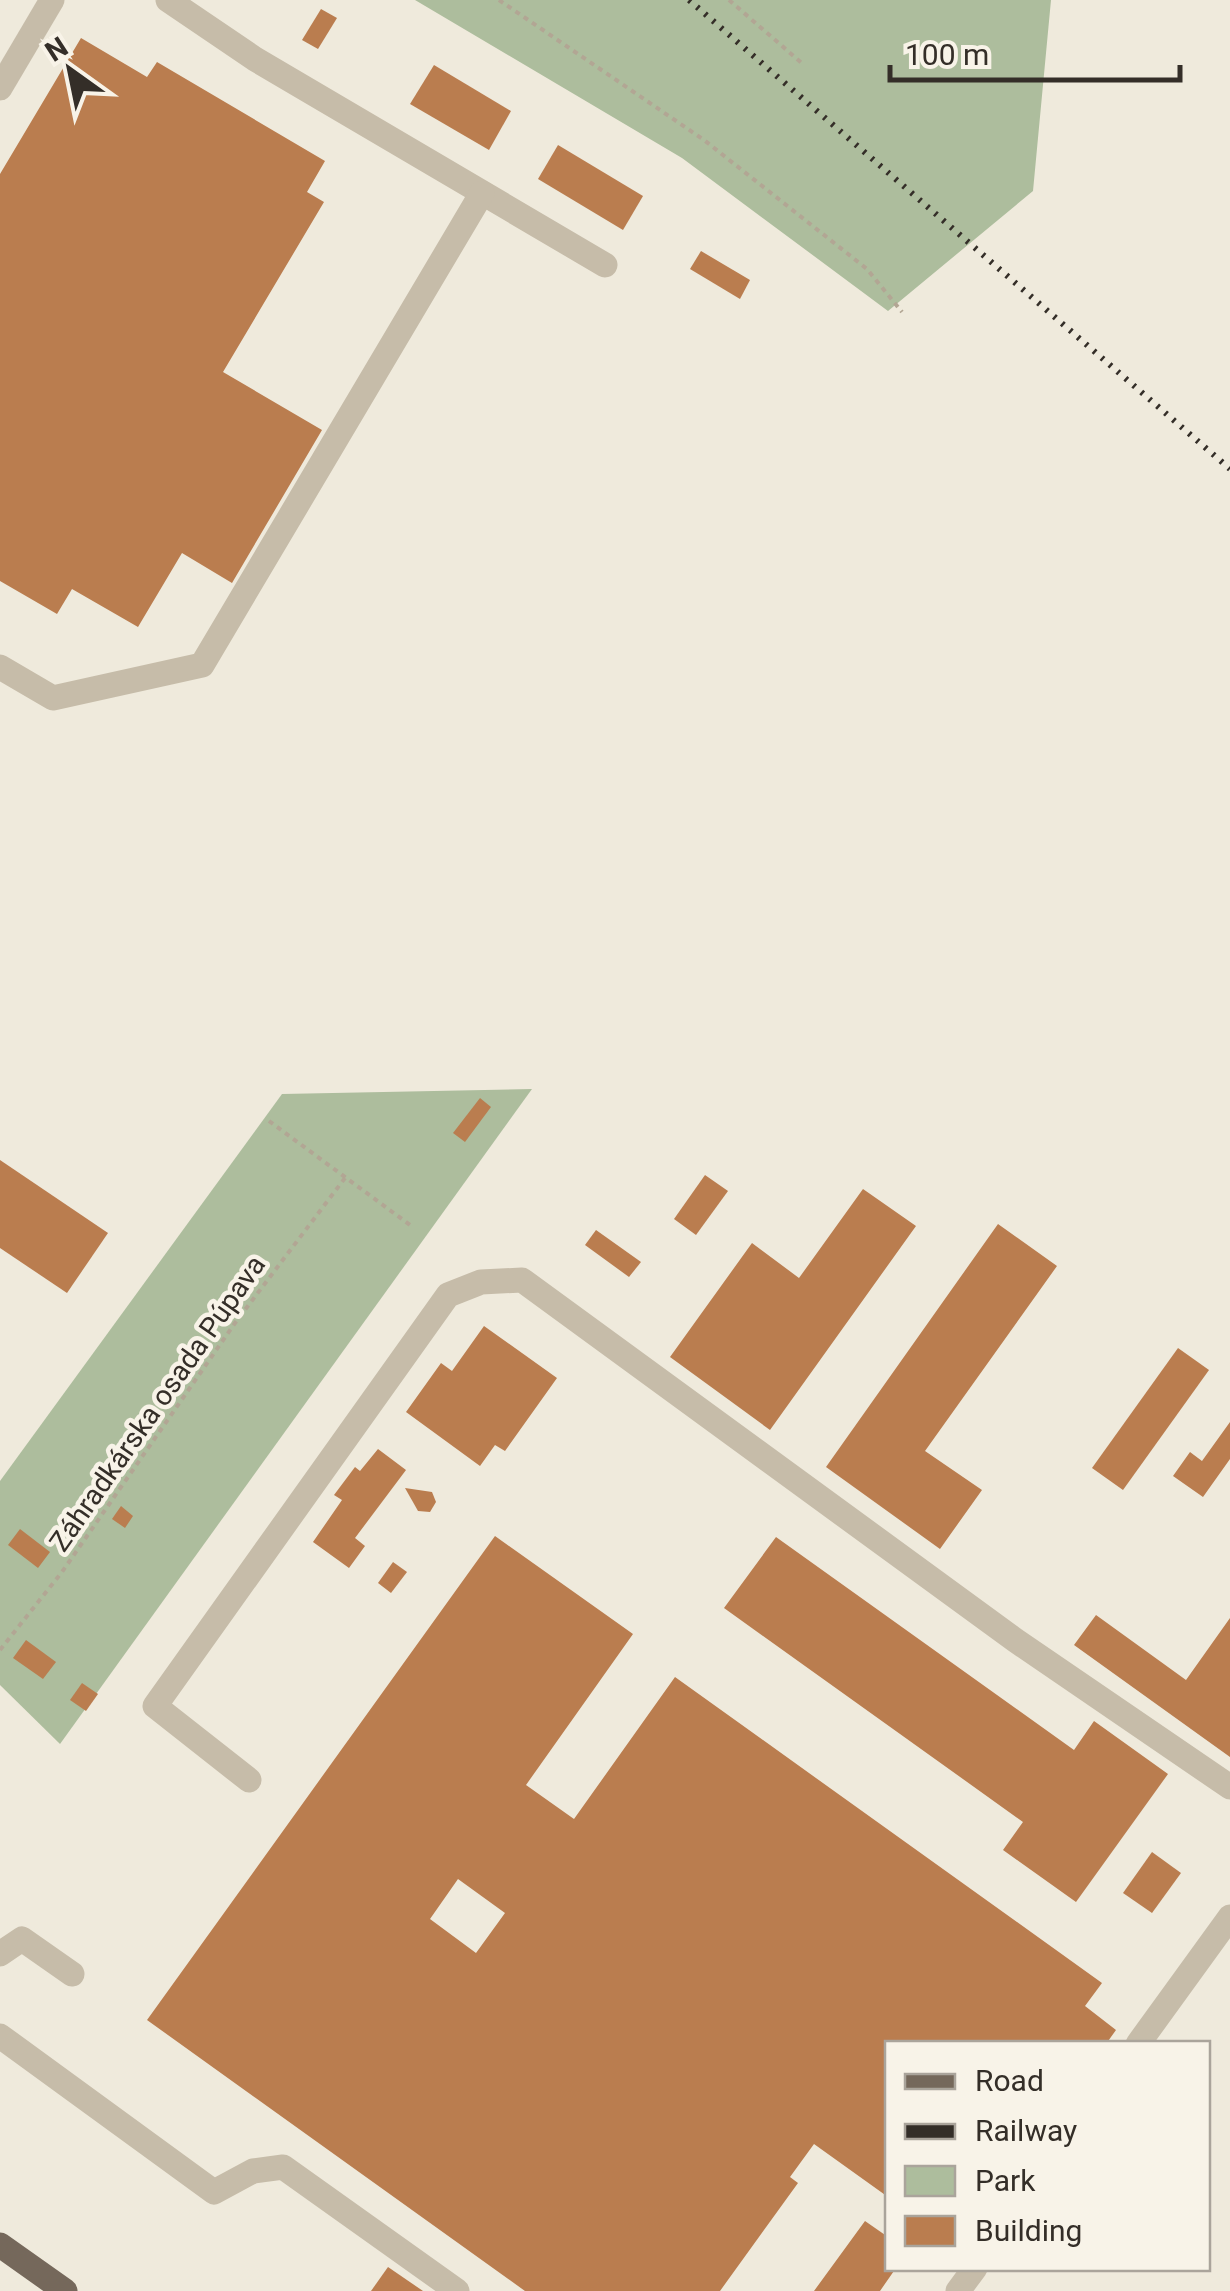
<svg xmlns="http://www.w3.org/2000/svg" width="1230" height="2291" viewBox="0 0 1230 2291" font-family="Roboto,sans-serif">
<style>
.green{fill:#adbd9d}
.building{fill:#ba7d4f;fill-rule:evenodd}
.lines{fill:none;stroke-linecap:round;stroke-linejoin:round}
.path{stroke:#b2a694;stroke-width:4;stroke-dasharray:5 5;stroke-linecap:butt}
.minor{stroke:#c6bca9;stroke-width:25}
.major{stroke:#75685b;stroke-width:25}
.rail{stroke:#342e28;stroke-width:6;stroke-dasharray:2.5 8;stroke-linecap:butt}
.labels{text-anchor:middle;stroke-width:9;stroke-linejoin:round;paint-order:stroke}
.street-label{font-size:28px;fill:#342e28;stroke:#f8f3e8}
</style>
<rect width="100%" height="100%" fill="#efeadc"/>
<g class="green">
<polygon points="415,0 1051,0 1033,191 888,311 682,158"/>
<polygon points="532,1089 60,1744 0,1685 0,1481 282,1094"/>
</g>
<g class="building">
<polygon points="321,9 337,18 318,49 302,40"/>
<polygon points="81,38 147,77 157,62 325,161 307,192 324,202 223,372 322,430 232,583 182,553 138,627 72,589 57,614 0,581 0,174"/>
<polygon points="434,65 511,111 489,150 410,104"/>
<polygon points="558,145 643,196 623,230 538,179"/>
<polygon points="701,251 750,280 740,299 690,269"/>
<polygon points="480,1098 491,1107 465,1142 453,1133"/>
<polygon points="0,1160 108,1233 67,1293 0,1248"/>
<polygon points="705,1175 728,1191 696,1235 674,1219"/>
<polygon points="863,1189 916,1226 770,1430 670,1357 752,1243 799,1278"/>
<polygon points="998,1224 1057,1266 925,1451 982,1490 940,1549 826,1467"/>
<polygon points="596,1230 641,1262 629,1277 585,1245"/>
<polygon points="484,1326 557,1378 505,1451 495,1445 480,1466 406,1412 441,1363 452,1371"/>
<polygon points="1178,1348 1209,1370 1123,1490 1092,1468"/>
<polygon points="1230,1422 1230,1459 1203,1497 1173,1476 1190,1452 1202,1461"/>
<polygon points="378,1449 406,1470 355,1538 365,1546 349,1568 313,1542 342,1500 334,1495 355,1467 360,1471"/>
<polygon points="405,1488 432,1492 436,1502 430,1512 418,1511"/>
<polygon points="121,1506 133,1516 125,1528 112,1519"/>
<polygon points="20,1529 50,1552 38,1568 8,1545"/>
<path d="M495,1536l138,98 -107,151 48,34 101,-142 427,306 -17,23 31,24 -10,14h-218v153l-74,-53 -24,33 8,6 -78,108h-195l-378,-271zM458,1879l47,34 -29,40 -46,-34z"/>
<polygon points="776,1537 1074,1750 1094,1721 1168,1774 1076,1902 1003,1850 1023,1822 724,1608"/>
<polygon points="393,1562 407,1572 391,1593 378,1583"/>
<polygon points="1096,1615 1186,1680 1230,1618 1230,1757 1074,1645"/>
<polygon points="26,1640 56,1662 43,1679 13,1658"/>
<polygon points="82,1683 98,1694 86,1711 70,1700"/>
<polygon points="1152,1852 1181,1873 1152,1913 1123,1893"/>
<polygon points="865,2221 888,2237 888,2268 896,2268 880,2291 814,2291"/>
<polygon points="388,2267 423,2291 371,2291"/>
</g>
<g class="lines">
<g class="path">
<polyline points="499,0 704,140 867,269 902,312"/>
<polyline points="729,0 804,65"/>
<polyline points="269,1121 410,1225"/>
<polyline points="0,1650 62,1572 235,1323 345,1178"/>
</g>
<g class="minor">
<polyline points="168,0 255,59 605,265"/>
<polyline points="0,88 52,0"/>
<polyline points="0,667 53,698 202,665 482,193"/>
<polyline points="249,1780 155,1706 448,1295 481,1282 522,1280 1015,1640 1230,1787"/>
<polyline points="0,1954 22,1939 72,1974"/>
<polyline points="0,2036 214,2192 253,2171 283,2167 457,2291"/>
<polyline points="1138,2044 1230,1917"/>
<polyline points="958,2291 975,2268"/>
</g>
<polyline class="major" points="0,2245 65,2291"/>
<polyline class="rail" points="689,0 1230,469"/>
</g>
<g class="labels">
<g class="street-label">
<text transform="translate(157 1403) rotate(-55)" y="10">Záhradkárska osada Púpava</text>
</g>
</g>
<rect x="885" y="2041" width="325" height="230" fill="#f8f3e8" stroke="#aaa49b" stroke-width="2.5"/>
<rect x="905" y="2074" width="50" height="15" fill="#75685b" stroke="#aaa49b" stroke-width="2.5"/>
<text x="975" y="2091" font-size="30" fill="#342e28">Road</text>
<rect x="905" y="2124" width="50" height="15" fill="#342e28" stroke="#aaa49b" stroke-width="2.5"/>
<text x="975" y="2141" font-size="30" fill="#342e28">Railway</text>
<rect x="905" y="2166" width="50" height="30" fill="#adbd9d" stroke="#aaa49b" stroke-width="2.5"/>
<text x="975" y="2191" font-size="30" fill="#342e28">Park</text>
<rect x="905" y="2216" width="50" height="30" fill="#ba7d4f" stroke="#aaa49b" stroke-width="2.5"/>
<text x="975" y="2241" font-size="30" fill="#342e28">Building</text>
<g transform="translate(70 70) rotate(327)" stroke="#f8f3e8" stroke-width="8" paint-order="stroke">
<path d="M0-8L18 38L0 25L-18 38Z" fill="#342e28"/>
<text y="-15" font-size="28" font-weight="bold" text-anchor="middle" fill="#342e28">N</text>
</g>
<path d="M890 65v15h290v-15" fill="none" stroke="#342e28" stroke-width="5"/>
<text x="905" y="65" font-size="30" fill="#342e28" stroke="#f8f3e8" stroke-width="8" paint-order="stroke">100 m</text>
</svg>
